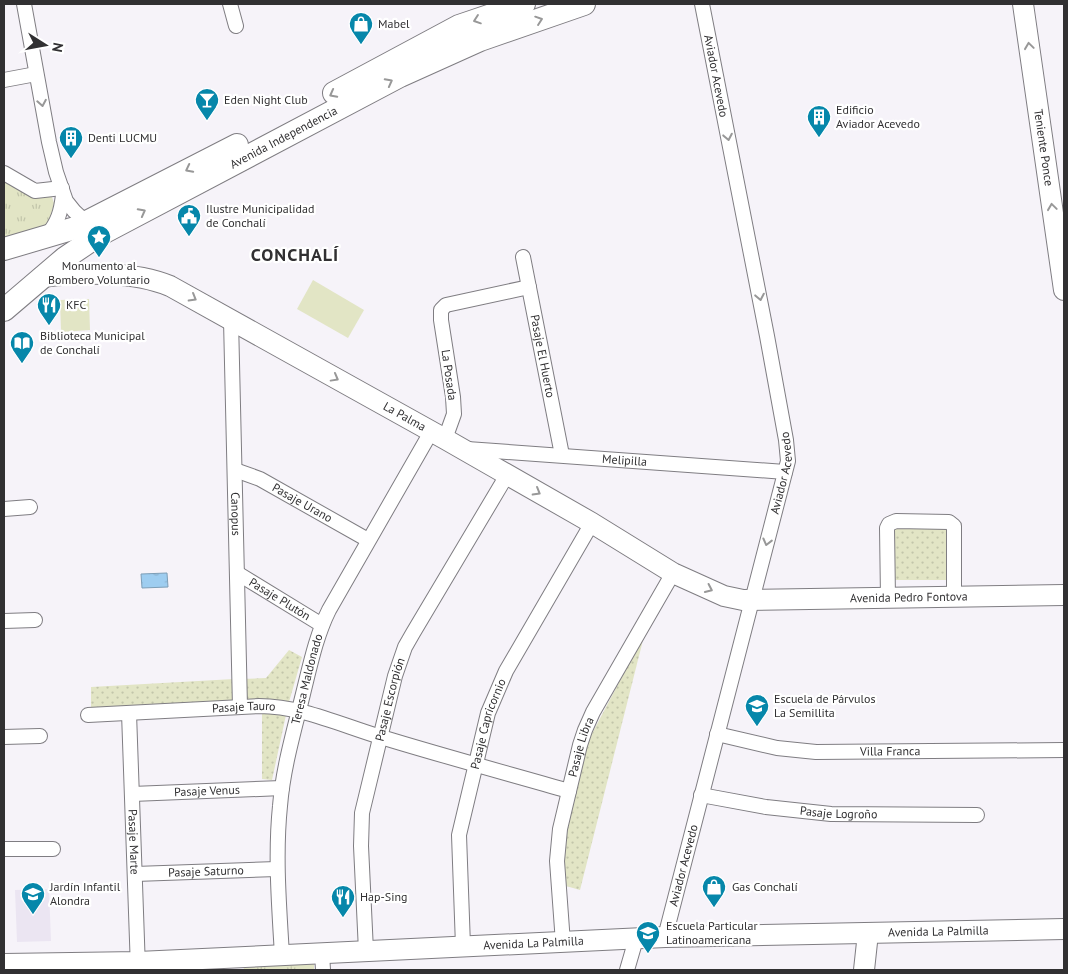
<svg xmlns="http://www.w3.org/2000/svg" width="1068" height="974" viewBox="0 0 1068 974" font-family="'PT Sans',sans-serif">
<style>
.built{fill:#ebe5f2}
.grass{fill:url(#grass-dots)}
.park{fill:url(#park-tufts)}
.garden{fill:#e2e5c5}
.water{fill:url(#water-ripples);stroke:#7d9eb7}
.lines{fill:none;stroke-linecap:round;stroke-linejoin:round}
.street-casing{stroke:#7f7d82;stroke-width:16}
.secondary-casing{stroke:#7f7d82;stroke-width:22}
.primary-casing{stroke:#7f7d82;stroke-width:24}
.street{stroke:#fff;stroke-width:14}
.secondary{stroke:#fff;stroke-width:20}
.primary{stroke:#fff;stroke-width:22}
.oneway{stroke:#989898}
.labels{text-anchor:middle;stroke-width:4.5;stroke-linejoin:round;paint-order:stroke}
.poi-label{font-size:12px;fill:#313032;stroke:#fff;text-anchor:start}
.street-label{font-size:12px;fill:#313032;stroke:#fff}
.district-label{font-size:18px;font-weight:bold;letter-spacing:1px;fill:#313032;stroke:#fff}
</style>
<defs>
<pattern id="grass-dots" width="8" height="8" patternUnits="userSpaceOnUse" patternTransform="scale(1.25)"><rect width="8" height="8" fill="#e2e5c5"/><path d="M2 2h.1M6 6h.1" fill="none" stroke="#c2c5aa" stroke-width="1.8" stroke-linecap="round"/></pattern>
<pattern id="park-tufts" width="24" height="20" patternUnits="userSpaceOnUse" patternTransform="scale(1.25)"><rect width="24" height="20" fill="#e2e5c5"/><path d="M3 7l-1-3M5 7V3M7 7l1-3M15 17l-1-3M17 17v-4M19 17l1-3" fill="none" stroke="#c2c5aa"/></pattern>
<pattern id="water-ripples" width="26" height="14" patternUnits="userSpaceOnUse" patternTransform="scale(1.25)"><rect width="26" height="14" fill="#9ecdf0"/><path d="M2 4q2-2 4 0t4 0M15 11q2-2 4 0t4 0" fill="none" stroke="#89b0ce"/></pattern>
</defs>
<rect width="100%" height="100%" fill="#f6f3f9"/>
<polygon class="built" points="49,889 51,941 17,942 15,890"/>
<g class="grass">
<rect x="895" y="528" width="52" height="52"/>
<polygon points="643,637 642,644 580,890 566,886 563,852 565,837 587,743"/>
<polygon points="289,650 302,657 289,702 283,700 244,701 243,679 266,678"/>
<polygon points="234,679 234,703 91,709 91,687"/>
<polygon points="262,711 286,715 272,780 262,779"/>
</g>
<g class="park">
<polygon points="4,179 33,194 52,197 54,203 52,211 48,224 43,230 4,240"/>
<polygon points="314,962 314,970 244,970 243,964"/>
</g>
<g class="garden">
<polygon points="313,280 364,310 348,338 297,309"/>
<polygon points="89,299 90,330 61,332 60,300"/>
</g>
<polygon class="water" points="167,573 168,587 142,588 141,574"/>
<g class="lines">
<g class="street-casing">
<g id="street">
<polyline points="24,4 49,142 56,172 66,201 74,211 90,226"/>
<polyline points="230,4 236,26"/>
<polyline points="4,80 36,74"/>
<polyline points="4,173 35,191 62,188"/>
<path d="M47,235c11,-12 14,-24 16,-40"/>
<path id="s1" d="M523,257l39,198"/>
<path id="s2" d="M231,320l9,387"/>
<polyline points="445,439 454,414 453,397 441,320 441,310 446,305 529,287"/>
<path id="s3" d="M467,449l318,23"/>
<path id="s4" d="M235,470l25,9 108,61"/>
<polyline points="4,509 30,507"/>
<path id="s5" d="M237,573l85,52"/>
<polyline points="888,598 887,528 889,524 896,521 949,522 954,526 954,597"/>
<polyline points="4,621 35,620"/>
<path id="s6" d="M129,713l9,256"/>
<path id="s7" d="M88,715l171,-9c42,0 82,19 122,31 62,19 125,36 188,54"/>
<path id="s8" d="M717,734l60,14 39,4 248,-2"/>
<polyline points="4,737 40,736"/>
<path id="s9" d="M132,794l150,-6"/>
<path id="s10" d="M701,795l65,12 65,7 146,1"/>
<polyline points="4,849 53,849"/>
<path id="s11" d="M135,874l142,-5"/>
<path id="s12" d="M665,937l123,-476 -2,-21 -19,-104 -65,-332"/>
<path id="s13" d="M563,943l-6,-82 3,-32 20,-84 5,-15 8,-18 80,-139"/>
<path id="s14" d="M463,946l-4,-111 29,-122 18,-42 86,-148"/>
<path id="s15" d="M366,951l-5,-105 1,-33 33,-137 10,-29 8,-14 94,-158"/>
<polyline points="322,953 323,970"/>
<path id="s16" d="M282,955c-3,-50 -7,-100 -2,-149 3,-38 14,-75 23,-112 7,-28 13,-58 26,-84l102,-178"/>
<polyline points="627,970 636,939"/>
</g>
</g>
<g class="secondary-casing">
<g id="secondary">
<path id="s17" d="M1023,4l41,286"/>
<path id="s18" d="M42,277c39,-5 92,-6 128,9l275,153 147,84 81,50 51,23 19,4 321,-5"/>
<path id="s19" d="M4,964l134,-2 527,-25 399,-8"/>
<polyline points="864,970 868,933"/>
</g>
</g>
<g class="primary-casing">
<g id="primary">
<polyline points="334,93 459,26 524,4"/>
<polyline points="4,249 75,228 237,145"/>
<path id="s20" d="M4,310l61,-52 34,-23 301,-159 80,-36 104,-36"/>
</g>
</g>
<use href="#street" class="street"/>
<use href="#secondary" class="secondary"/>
<use href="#primary" class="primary"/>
</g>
<defs><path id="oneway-chevron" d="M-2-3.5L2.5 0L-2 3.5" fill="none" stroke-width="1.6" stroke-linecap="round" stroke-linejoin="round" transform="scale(1.25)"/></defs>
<g class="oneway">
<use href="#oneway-chevron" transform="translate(477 20) rotate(161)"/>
<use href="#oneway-chevron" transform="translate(539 20) rotate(-19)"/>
<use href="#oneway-chevron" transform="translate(1029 46) rotate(-98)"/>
<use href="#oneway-chevron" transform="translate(389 82) rotate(-28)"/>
<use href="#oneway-chevron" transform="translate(333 94) rotate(152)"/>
<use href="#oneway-chevron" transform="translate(42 103) rotate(80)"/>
<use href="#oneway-chevron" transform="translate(728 137) rotate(79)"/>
<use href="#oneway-chevron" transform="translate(189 169) rotate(153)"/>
<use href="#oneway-chevron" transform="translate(1052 207) rotate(-98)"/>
<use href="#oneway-chevron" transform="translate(142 212) rotate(-28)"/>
<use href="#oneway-chevron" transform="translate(760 297) rotate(79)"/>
<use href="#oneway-chevron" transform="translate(193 298) rotate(30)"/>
<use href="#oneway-chevron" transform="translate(335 378) rotate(29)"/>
<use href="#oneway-chevron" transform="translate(537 492) rotate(30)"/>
<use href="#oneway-chevron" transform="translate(767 542) rotate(104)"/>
<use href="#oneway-chevron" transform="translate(709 589) rotate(25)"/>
</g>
<defs>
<g id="shop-pin" transform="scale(1.25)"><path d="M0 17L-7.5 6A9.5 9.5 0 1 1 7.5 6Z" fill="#0687aa" stroke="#fff"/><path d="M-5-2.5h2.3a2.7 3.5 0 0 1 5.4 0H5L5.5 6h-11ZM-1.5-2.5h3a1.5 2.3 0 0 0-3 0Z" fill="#fff"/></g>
<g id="bar-pin" transform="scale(1.25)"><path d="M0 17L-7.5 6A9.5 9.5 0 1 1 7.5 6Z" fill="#0687aa" stroke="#fff"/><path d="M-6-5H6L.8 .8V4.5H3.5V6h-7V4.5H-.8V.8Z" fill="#fff"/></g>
<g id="building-pin" transform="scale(1.25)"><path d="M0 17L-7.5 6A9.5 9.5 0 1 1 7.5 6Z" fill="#0687aa" stroke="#fff"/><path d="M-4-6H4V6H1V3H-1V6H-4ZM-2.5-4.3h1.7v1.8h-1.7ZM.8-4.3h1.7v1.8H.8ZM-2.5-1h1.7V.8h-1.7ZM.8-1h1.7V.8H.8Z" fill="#fff"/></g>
<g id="civic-pin" transform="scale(1.25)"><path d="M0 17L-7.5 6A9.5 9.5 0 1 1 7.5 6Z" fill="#0687aa" stroke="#fff"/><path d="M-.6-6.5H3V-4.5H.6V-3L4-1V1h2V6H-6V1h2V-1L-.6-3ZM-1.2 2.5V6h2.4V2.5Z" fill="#fff"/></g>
<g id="sight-pin" transform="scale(1.25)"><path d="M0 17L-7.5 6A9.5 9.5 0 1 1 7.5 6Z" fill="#0687aa" stroke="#fff"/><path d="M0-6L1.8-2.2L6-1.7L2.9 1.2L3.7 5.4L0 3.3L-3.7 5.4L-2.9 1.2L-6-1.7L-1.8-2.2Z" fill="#fff"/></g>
<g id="restaurant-pin" transform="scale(1.25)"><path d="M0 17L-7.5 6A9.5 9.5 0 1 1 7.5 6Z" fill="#0687aa" stroke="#fff"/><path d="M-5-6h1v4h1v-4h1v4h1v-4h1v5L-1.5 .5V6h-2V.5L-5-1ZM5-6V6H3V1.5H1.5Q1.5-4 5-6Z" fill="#fff"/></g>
<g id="library-pin" transform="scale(1.25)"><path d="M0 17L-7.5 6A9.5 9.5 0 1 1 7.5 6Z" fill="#0687aa" stroke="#fff"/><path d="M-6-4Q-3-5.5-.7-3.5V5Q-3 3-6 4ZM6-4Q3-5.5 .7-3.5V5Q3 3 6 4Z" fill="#fff"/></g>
<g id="school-pin" transform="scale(1.25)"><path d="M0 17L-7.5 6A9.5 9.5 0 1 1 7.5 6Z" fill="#0687aa" stroke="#fff"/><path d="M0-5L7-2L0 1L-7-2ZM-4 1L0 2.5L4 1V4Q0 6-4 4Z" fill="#fff"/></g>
</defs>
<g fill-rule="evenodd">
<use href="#shop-pin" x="361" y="24"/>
<use href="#bar-pin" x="207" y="100"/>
<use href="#building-pin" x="819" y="117"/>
<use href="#building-pin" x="71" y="138"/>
<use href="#civic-pin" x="189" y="216"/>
<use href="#sight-pin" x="99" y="237"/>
<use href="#restaurant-pin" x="49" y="305"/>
<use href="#library-pin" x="22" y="343"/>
<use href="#school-pin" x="757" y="706"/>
<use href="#shop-pin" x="714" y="887"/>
<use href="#school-pin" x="33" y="894"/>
<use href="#restaurant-pin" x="343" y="897"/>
<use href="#school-pin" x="648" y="933"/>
</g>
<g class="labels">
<g class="poi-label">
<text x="378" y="28">Mabel</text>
<text x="224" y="104">Eden Night Club</text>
<text x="836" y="114">Edificio<tspan x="836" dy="14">Aviador Acevedo</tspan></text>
<text x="88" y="142">Denti LUCMU</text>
<text x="206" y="213">Ilustre Municipalidad<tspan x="206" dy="14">de Conchalí</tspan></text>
<text x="99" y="270" text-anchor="middle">Monumento al<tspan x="99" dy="14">Bombero Voluntario</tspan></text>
<text x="66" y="309">KFC</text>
<text x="40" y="340">Biblioteca Municipal<tspan x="40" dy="14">de Conchalí</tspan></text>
<text x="774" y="703">Escuela de Párvulos<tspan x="774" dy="14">La Semillita</tspan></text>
<text x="50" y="891">Jardín Infantil<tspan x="50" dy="14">Alondra</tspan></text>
<text x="732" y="891">Gas Conchalí</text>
<text x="360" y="901">Hap-Sing</text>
<text x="666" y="930">Escuela Particular<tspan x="666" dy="14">Latinoamericana</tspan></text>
</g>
<g class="street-label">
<text transform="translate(716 76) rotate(79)" y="4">Aviador Acevedo</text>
<text dy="4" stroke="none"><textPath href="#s20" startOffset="330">Avenida Independencia</textPath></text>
<text dy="4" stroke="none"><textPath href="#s17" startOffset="145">Teniente Ponce</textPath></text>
<text dy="4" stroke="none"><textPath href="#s1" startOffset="101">Pasaje El Huerto</textPath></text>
<text transform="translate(449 375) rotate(82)" y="4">La Posada</text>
<text dy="4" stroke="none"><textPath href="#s18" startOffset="398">La Palma</textPath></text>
<text dy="4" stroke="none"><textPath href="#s3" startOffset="158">Melipilla</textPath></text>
<text dy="4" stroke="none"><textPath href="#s12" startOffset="479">Aviador Acevedo</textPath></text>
<text dy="4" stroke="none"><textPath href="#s4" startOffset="75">Pasaje Urano</textPath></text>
<text dy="4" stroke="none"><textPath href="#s2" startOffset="194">Canopus</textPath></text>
<text dy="4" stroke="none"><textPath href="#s18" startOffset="950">Avenida Pedro Fontova</textPath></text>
<text dy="4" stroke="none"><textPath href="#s5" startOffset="50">Pasaje Plutón</textPath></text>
<text dy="4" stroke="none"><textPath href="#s16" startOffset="279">Teresa Maldonado</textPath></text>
<text dy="4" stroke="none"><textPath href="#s15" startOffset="255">Pasaje Escorpión</textPath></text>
<text dy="4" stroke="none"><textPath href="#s7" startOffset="156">Pasaje Tauro</textPath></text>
<text dy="4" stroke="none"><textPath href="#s14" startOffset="226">Pasaje Capricornio</textPath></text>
<text dy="4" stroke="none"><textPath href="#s13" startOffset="199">Pasaje Libra</textPath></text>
<text dy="4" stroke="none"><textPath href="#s8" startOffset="175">Villa Franca</textPath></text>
<text dy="4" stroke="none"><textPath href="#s9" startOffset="75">Pasaje Venus</textPath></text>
<text dy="4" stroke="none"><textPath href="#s10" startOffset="139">Pasaje Logroño</textPath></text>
<text dy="4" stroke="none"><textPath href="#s6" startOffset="129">Pasaje Marte</textPath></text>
<text dy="4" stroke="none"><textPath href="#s12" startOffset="74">Aviador Acevedo</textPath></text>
<text dy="4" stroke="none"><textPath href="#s11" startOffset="71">Pasaje Saturno</textPath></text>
<text dy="4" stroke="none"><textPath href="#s19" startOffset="935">Avenida La Palmilla</textPath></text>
<text dy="4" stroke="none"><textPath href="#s19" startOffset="530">Avenida La Palmilla</textPath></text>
</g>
<g class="district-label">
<text x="295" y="261">CONCHALÍ</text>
</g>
</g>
<rect width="1068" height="974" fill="none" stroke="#313032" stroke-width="10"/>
<g transform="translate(45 45) rotate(101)" stroke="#ffffff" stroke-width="4" paint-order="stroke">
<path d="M0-4L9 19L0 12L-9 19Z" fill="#313032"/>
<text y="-8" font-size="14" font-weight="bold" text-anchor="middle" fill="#313032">N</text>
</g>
</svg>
